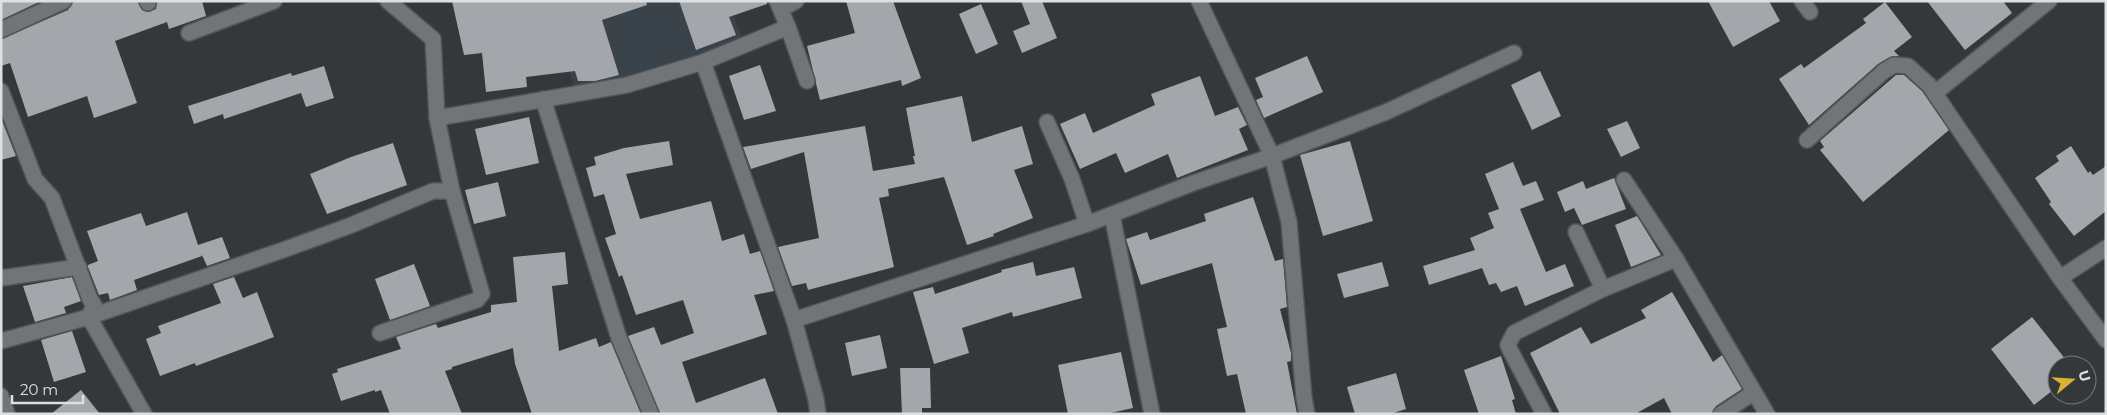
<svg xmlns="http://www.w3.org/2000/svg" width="2107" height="415" viewBox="0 0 2107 415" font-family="Montserrat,sans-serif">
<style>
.built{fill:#3a434a}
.building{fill:#a3a7ab}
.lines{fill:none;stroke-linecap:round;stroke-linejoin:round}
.street-casing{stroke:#525557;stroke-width:18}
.street{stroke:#717578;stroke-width:15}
</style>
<rect width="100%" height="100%" fill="#34383a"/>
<polygon class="built" points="548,1 729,1 744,44 610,85 576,92"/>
<g class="building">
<polygon points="1,1 41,1 1,20"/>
<polygon points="73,1 138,1 142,10 148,12 156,9 157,1 202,1 206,16 169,29 167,22 115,41 137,103 94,118 87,96 28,117 10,63 1,66 1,39 68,10"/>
<polygon points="452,1 646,1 647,5 602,20 619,75 595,81 578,81 575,71 526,77 527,87 486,92 482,53 464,55"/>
<polygon points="679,1 767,1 767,4 729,17 736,35 696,50"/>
<polygon points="846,1 893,1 921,78 902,86 901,80 820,100 807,46 855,33"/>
<polygon points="1021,1 1042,1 1057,38 1022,53 1013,31 1030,24"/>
<polygon points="1708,1 1769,1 1780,21 1733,47"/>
<polygon points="1927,1 2003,1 2012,13 1965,50"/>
<polygon points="1885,2 1912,37 1894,51 1899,56 1890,57 1878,64 1809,125 1779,79 1801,64 1804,68 1866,23 1863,19"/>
<polygon points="981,4 998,44 976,54 959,14"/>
<polygon points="1307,56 1323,92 1264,118 1256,100 1263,97 1255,78"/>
<polygon points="760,65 776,111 744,120 729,76"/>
<polygon points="324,66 334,98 306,107 301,93 224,119 223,114 194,124 188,106 291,73 292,76"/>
<polygon points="1540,71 1561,116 1532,130 1511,85"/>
<polygon points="1896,75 1904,75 1922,91 1949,130 1863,202 1820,150 1824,147 1820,141"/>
<polygon points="1200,76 1215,116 1238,107 1247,125 1239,129 1248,150 1177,178 1168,154 1125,173 1116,153 1080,169 1060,124 1085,113 1093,133 1155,105 1151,94"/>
<polygon points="962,96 972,142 1022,126 1033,164 1014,170 1033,218 993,234 994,236 967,245 944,177 888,189 889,196 879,198 894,267 808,290 806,283 792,286 778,247 819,238 804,152 751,169 743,147 865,126 873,171 915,164 913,156 915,156 906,108"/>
<polygon points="529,117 539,163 486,175 475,129"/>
<polygon points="1,118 16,156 1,160"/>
<polygon points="1627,121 1640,148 1621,157 1607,129"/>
<polygon points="669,141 673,165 626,174 640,219 711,201 722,241 744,234 750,254 760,251 774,291 754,295 767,334 682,362 696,403 765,378 778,414 660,414 628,336 654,327 661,345 694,333 683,300 636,315 622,275 619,277 605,238 616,234 604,194 594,197 586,168 596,165 594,157 624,148"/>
<polygon points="1350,141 1373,221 1323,236 1300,155"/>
<polygon points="393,143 407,185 327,214 310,174 351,157"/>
<polygon points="2071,146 2088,173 2090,171 2093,175 2106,166 2106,211 2074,236 2049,204 2051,202 2035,178 2059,161 2056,156"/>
<polygon points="1513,162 1523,186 1536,181 1544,200 1520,209 1546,272 1565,264 1574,286 1525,306 1517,286 1501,292 1496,283 1489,285 1482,268 1429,285 1423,266 1475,250 1470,238 1494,228 1488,213 1499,209 1485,174"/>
<polygon points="1614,178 1626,209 1582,225 1574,208 1565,212 1557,192 1583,181 1586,189"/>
<polygon points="498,182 506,216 474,224 465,190"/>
<polygon points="1253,197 1275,261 1283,259 1287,307 1280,309 1291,353 1291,361 1287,362 1297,414 1246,414 1237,374 1227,376 1217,329 1227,327 1212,263 1141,285 1126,239 1147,232 1150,240 1206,221 1204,214"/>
<polygon points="187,212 198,245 222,237 230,258 207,266 201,253 202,256 134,280 137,290 110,300 108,293 99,295 88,267 88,265 98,261 87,231 141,213 146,226"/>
<polygon points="1637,216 1661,255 1631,267 1615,225"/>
<polygon points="565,252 568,284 552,286 559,351 596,338 599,347 611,342 641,414 532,414 515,364 513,348 452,367 452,369 445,371 462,414 390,414 381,390 375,392 375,390 341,401 332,374 338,372 337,369 401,349 396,337 436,324 438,328 491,312 491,305 517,302 513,257"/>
<polygon points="1033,262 1036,276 1074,267 1082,298 1013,317 1012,312 962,328 969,353 934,364 913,292 933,287 935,294 1002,272 1001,270"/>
<polygon points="1382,262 1389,286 1344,298 1337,274"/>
<polygon points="414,264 430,306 390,320 375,279"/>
<polygon points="72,277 81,301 64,307 66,313 35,322 23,286"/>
<polygon points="234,277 243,298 257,292 274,337 196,366 195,363 160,376 146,339 161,333 158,326 221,303 213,284"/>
<polygon points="1672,292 1713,362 1722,355 1742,389 1716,406 1712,414 1672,414 1664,398 1635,414 1560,414 1530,353 1581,327 1591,344 1646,318 1641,310"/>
<polygon points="2032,317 2070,365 2057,365 2057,387 2034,405 1991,349"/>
<polygon points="72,331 86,372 54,382 41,340"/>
<polygon points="880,335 887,368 852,376 845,343"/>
<polygon points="1121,352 1133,408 1106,414 1068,414 1058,365"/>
<polygon points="1501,356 1515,399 1512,400 1516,414 1479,414 1464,370"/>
<polygon points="900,368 930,368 931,408 922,408 922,414 902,414"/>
<polygon points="1396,373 1406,409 1390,414 1355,414 1347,387"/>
<polygon points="81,390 100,414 51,414"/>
</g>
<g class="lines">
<g class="street-casing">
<g id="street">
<polyline points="147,1 148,3"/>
<polyline points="388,1 433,39 437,118 627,85 703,62"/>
<polyline points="777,1 788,27 703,62 794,320 816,399 818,414"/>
<polyline points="1802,1 1810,12"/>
<polyline points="781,9 796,1"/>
<polyline points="788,27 807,81"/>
<polyline points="1,30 64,1"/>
<polyline points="189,33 274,1"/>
<polyline points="1,91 35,179 52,198 90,299 94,305 89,317"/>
<polyline points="1935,93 2049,1"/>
<polyline points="543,99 619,338 651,414"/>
<polyline points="1047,122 1072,179 1087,224"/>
<polyline points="1807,140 1884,71 1894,65 1908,66 1929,85 2060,278 2106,248"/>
<polyline points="1624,180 1676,259 1767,414"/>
<polyline points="1112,215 1152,414"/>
<polyline points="1576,232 1603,289"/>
<polyline points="1,278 79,267"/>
<polyline points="2060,278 2106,340"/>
<polyline points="89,317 144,414"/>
<polyline points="794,320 1087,224 1193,183 1272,156 1199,1"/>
<polyline points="380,333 477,300 482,294 452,191"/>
<polyline points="1,341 89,317 283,250 349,226 433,191 452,191 437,118"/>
<polyline points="1,396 7,414"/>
<polyline points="1307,414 1304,398 1289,222 1272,156 1386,112 1514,53"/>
<polyline points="1544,414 1510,350 1508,345 1514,333 1603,289 1676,259"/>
<polyline points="1721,414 1753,393"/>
</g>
</g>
<use href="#street" class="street"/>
</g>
<rect width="2107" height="415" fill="none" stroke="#dde0e1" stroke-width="5"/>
<g transform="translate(2072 380) rotate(72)"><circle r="24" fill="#34383a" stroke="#787b7d"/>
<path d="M0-4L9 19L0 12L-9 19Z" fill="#dcb233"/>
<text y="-8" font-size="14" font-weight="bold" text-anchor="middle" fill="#dde0e1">U</text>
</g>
<path d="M12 395v8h71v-8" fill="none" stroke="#dde0e1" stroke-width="2.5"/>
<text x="20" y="395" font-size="15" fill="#dde0e1" stroke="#34383a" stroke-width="4" paint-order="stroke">20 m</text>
</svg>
